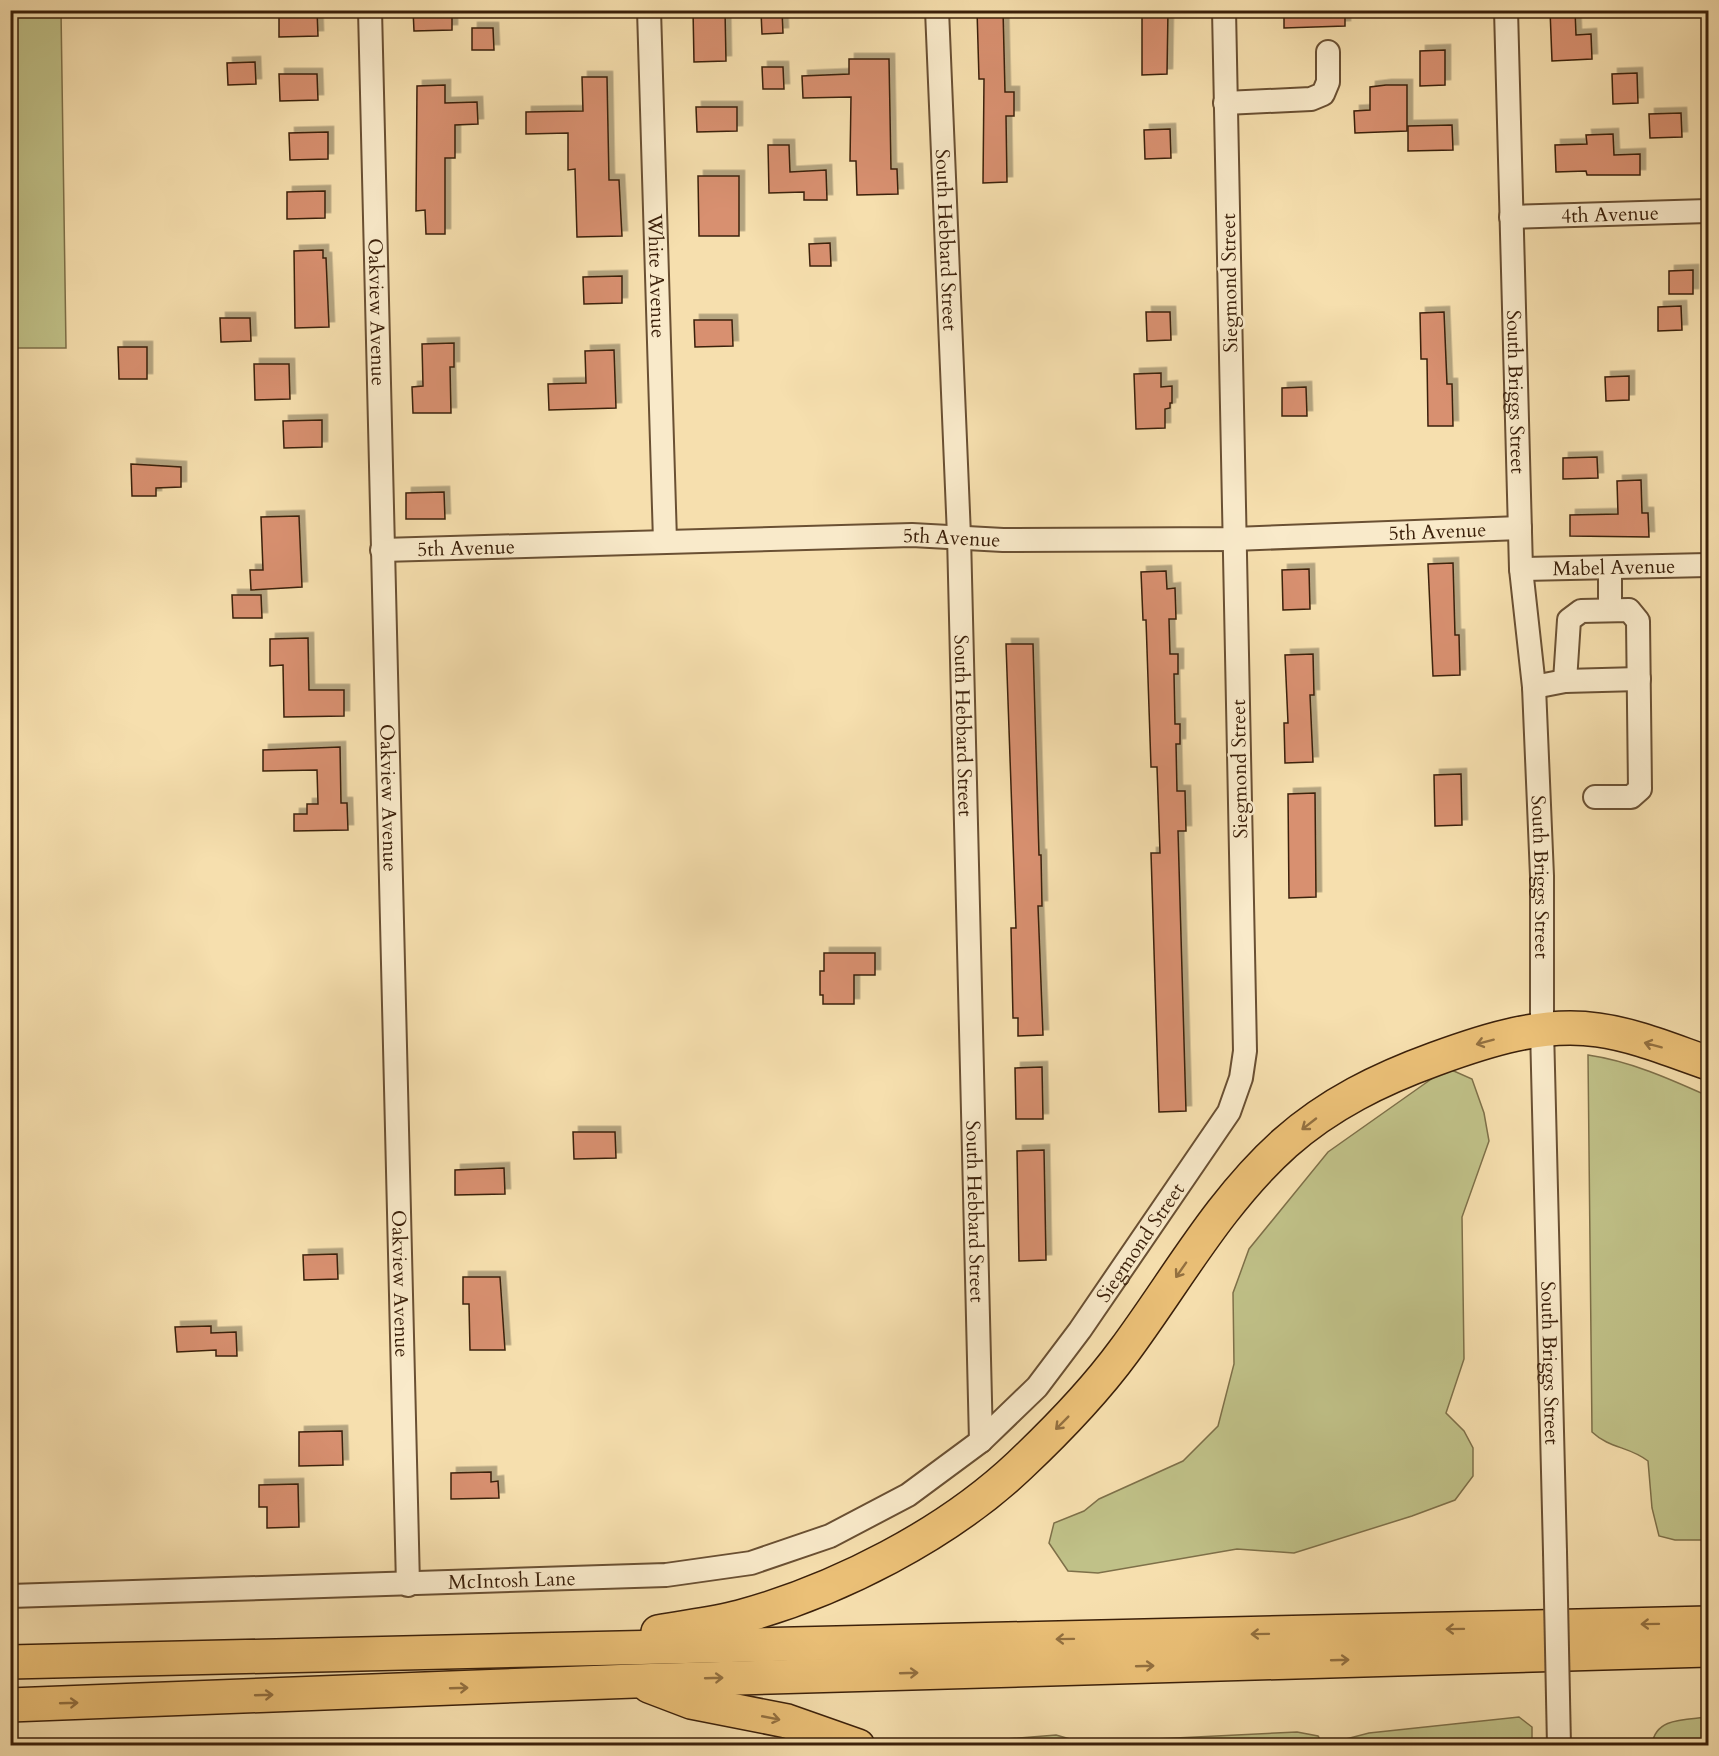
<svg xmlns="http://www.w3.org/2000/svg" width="1719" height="1756" viewBox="0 0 1719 1756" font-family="Cardo,serif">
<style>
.green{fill:#c0c188;stroke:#7e7049;stroke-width:1.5}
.building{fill:#d8906f;stroke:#3b200a;stroke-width:1.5;filter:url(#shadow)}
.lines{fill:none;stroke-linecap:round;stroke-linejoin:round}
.minor-casing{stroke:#6a5033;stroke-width:26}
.highway-casing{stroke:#3b200a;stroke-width:36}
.minor{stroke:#f9eaca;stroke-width:22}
.highway{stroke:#ebc077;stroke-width:33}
.minor-bridge-casing{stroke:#6a5033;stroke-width:26;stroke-linecap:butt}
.minor-bridge{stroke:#f9eaca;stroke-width:22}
.oneway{stroke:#937040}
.labels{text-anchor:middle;stroke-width:5;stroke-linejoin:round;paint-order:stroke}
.street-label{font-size:20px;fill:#3b200a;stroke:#f9eaca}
</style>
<defs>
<filter id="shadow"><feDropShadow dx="5.5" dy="-5.5" stdDeviation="0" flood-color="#0004"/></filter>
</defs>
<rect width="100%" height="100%" fill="#f6dfae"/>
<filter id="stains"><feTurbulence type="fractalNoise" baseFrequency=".00333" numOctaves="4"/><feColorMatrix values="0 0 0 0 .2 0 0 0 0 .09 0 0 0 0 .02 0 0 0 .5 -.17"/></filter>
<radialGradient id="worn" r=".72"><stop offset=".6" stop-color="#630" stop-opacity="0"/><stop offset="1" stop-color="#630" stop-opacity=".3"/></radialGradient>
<g class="green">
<polygon points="10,11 61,11 66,348 11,348"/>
<path d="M1588,1055c42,6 82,24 120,41v444h-33l-16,-4 -7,-28 -4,-47c-19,-15 -38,-12 -56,-29z"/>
<polygon points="1447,1068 1472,1079 1484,1113 1489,1141 1462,1217 1464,1359 1446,1413 1464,1431 1473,1448 1473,1476 1455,1500 1412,1516 1294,1553 1237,1549 1098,1573 1068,1571 1049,1543 1054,1523 1084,1511 1099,1499 1183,1461 1218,1426 1234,1364 1233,1293 1249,1249 1328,1152"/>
<polygon points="1519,1717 1532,1727 1532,1745 1338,1745 1338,1741 1369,1733"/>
<path d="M1708,1717v28h-56c3,-28 34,-25 56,-28z"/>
<polygon points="1297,1732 1318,1736 1324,1745 1115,1745 1135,1740"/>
<polygon points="1056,1735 1091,1745 965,1745 970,1742"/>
</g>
<g class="building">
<polygon points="279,10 317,10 318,36 279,37"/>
<polygon points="413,10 452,10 452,30 414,31"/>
<polygon points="693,10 725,10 726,61 694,62"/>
<polygon points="977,10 1003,10 1005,92 1014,92 1014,116 1006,116 1007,182 983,183 984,79 979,79"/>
<polygon points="1142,10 1168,10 1167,74 1142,75"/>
<polygon points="1284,10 1345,10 1345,26 1284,28"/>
<polygon points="1550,10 1575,10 1576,35 1591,34 1592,59 1552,61"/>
<polygon points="782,11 783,33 762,34 761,12"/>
<polygon points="472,28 493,28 494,50 472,50"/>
<polygon points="1445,50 1445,85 1420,86 1420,51"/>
<polygon points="849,59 889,59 891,169 897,169 898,194 857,195 856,161 850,161 851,97 803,98 802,76 849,74"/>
<polygon points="255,62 256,84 228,85 227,63"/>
<polygon points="762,67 783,67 784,89 763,89"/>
<polygon points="1637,73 1638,103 1613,104 1612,74"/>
<polygon points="279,74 317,74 318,100 280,101"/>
<polygon points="582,77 607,77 609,180 619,180 622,236 577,237 575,169 568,170 568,133 526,134 526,112 583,111"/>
<polygon points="445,85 445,103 477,102 478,124 455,125 455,158 445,158 445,234 426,234 425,210 416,211 417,86"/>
<polygon points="1386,85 1407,85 1407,131 1355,133 1354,111 1370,110 1370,87"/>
<polygon points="696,107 737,107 737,131 697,132"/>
<polygon points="1681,113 1682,137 1650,138 1649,114"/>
<polygon points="1452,125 1453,150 1408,151 1408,126"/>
<polygon points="1170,129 1171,158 1145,159 1144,130"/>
<polygon points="328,132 328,159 290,160 289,133"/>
<polygon points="1613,134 1614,155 1640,154 1640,175 1587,175 1586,171 1556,172 1555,145 1587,144 1586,135"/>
<polygon points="768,145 789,145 790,172 826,170 827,200 804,200 804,192 769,193"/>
<polygon points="698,176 739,176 739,236 699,236"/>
<polygon points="325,191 325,218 287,219 287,192"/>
<polygon points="830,243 831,266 810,266 809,244"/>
<polygon points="323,250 323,258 326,258 329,327 295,328 294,251"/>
<polygon points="1693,270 1693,294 1669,294 1669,271"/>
<polygon points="622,276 622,303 584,304 583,277"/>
<polygon points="1681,306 1682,330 1658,331 1658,307"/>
<polygon points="1146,312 1170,312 1171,340 1147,341"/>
<polygon points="1444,312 1447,384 1452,384 1453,426 1428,426 1427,359 1421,359 1420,313"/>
<polygon points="220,318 250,318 251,341 221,342"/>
<polygon points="694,320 732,320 733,346 695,347"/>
<polygon points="454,343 454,367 450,367 451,413 413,413 412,387 423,386 422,344"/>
<polygon points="118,347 147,347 147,379 119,379"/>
<polygon points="614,350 616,408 549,410 548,384 586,383 585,351"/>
<polygon points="254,364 289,364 290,399 255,400"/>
<polygon points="1161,373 1161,387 1172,386 1172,403 1170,403 1170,408 1165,409 1165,428 1136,429 1134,374"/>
<polygon points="1629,376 1629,400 1606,401 1605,377"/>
<polygon points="1306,387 1307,416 1282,416 1282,388"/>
<polygon points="322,420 322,447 284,448 283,421"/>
<polygon points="1597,457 1598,478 1563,479 1563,458"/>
<polygon points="131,464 181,467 181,487 156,488 156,496 132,496"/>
<polygon points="1641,480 1642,513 1648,513 1649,537 1570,536 1570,515 1618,514 1617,481"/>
<polygon points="444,492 445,519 406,519 406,493"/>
<polygon points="299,516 302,587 251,590 250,570 263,570 261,517"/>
<polygon points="1453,563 1455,635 1459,635 1460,675 1433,676 1428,564"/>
<polygon points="1309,569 1310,609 1283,610 1282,570"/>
<polygon points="1166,571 1167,589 1175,588 1176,619 1169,619 1170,654 1178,654 1178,674 1174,674 1175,724 1180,724 1180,744 1176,744 1177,791 1185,791 1186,831 1178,831 1186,1111 1159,1112 1151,853 1160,853 1157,767 1151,767 1146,620 1143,620 1141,572"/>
<polygon points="232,595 261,595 262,618 233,618"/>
<polygon points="308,638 309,690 344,690 344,716 284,717 283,665 270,666 270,639"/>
<polygon points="1006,644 1033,644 1039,855 1041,855 1042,906 1038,906 1043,1035 1018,1036 1018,1018 1013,1018 1011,928 1016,928"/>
<polygon points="1313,654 1314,695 1310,695 1313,762 1285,763 1284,723 1288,723 1285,655"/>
<polygon points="340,747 341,803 347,803 348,830 294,831 294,814 307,814 307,804 318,804 317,770 263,771 263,750"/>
<polygon points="1461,774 1462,825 1435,826 1434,775"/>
<polygon points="1315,793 1316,897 1289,898 1288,794"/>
<polygon points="824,953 875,953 875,975 854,975 854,1004 823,1004 823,995 820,995 820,971 824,971"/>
<polygon points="1042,1067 1043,1119 1016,1119 1015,1068"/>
<polygon points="573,1132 615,1132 616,1158 574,1159"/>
<polygon points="1044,1150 1046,1260 1019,1261 1017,1151"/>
<polygon points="504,1168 505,1194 455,1195 455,1170"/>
<polygon points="337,1254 338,1279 304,1280 303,1255"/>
<polygon points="463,1277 500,1277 505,1350 470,1350 469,1304 463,1304"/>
<polygon points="211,1326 211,1333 236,1332 237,1356 216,1356 216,1350 177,1352 175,1327"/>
<polygon points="342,1431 343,1465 299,1466 299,1432"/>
<polygon points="491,1472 491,1482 498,1481 499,1498 451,1499 451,1473"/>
<polygon points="298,1484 299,1527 267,1528 267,1507 259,1507 259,1485"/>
</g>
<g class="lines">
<g class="minor-casing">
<g id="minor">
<path id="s1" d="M370,10l38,1575"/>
<path id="s2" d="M649,10l16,531"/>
<path id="s3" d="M937,10l22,526 22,905"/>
<path id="s4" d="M1506,10l15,559 13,118 8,189v153l13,523"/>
<polyline points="1225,103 1311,99 1323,94 1328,82 1328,52"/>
<path id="s5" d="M1511,217l197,-6"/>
<path id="s6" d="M382,550l530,-15 91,5 231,-1 286,-11"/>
<path id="s7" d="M1521,569l187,-4"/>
<polyline points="1610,610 1610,568"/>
<polyline points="1565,681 1569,620 1581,611 1629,610 1638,621 1640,789 1631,797 1595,797"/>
<polyline points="1534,687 1565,681 1639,679"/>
<path id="s8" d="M10,1596l656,-21 85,-12 79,-27 78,-41 73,-54 56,-54 43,-57 149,-218 12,-34 4,-27 -21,-1041"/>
</g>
</g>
<g class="highway-casing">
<g id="highway">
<path d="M658,1632c27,-5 56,-8 82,-15 98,-27 206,-82 280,-152 37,-35 74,-73 104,-114 52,-70 95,-149 161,-208 44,-39 95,-64 150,-84 52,-19 107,-37 163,-29 37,5 75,21 110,33"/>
<polyline points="10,1662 1708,1623"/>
<polyline points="649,1686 691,1702 787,1721 858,1746"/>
<polyline points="10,1705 634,1681 1708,1650"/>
</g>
</g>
<use href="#minor" class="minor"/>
<use href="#highway" class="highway"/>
<g class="minor-bridge-casing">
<polyline id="minor-bridge" points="1555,1552 1559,1746"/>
</g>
<use href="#minor-bridge" class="minor-bridge"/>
</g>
<defs><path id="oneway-shaft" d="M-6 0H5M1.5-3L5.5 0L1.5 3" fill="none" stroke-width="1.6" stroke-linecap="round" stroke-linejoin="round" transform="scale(1.5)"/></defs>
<g class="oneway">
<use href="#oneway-shaft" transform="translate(1485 1042) rotate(165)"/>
<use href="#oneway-shaft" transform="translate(1653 1045) rotate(-165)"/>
<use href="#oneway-shaft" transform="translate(1309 1124) rotate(142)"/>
<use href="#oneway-shaft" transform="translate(1181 1270) rotate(125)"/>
<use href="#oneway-shaft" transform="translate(1062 1423) rotate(135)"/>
<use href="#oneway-shaft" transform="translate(1650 1624) rotate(179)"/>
<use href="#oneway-shaft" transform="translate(1455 1629) rotate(179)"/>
<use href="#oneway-shaft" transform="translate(1260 1634) rotate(179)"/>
<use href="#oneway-shaft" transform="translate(1065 1639) rotate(179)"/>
<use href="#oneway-shaft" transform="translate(1340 1660) rotate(-2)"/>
<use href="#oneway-shaft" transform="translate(1145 1666) rotate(-2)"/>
<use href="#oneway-shaft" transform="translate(909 1673) rotate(-2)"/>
<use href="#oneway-shaft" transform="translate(714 1678) rotate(-2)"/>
<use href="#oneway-shaft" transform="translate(459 1688) rotate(-2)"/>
<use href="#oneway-shaft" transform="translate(264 1695) rotate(-2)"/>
<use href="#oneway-shaft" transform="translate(69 1703) rotate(-2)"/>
<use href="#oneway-shaft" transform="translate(771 1718) rotate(11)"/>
</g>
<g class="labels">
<g class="street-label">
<text dy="7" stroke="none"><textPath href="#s5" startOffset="99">4th Avenue</textPath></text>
<text dy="7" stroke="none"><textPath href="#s3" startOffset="230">South Hebbard Street</textPath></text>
<text dy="7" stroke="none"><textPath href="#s2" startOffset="266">White Avenue</textPath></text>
<text transform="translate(1229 283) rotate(-91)" y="7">Siegmond Street</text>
<text dy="7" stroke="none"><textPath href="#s1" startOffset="302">Oakview Avenue</textPath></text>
<text dy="7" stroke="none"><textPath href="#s4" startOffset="382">South Briggs Street</textPath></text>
<text dy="7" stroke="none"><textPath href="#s6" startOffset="1056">5th Avenue</textPath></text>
<text dy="7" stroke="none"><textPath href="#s6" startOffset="570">5th Avenue</textPath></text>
<text dy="7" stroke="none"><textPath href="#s6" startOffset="84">5th Avenue</textPath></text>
<text dy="7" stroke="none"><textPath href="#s7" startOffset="93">Mabel Avenue</textPath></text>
<text dy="7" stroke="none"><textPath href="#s3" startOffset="716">South Hebbard Street</textPath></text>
<text transform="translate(1239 769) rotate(-91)" y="7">Siegmond Street</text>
<text dy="7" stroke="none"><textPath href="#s1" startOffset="788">Oakview Avenue</textPath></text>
<text dy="7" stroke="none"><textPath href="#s4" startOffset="868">South Briggs Street</textPath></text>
<text dy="7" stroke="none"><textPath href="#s3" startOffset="1202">South Hebbard Street</textPath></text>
<text dy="7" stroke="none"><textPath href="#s8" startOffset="1260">Siegmond Street</textPath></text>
<text dy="7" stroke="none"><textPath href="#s1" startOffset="1274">Oakview Avenue</textPath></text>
<text dy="7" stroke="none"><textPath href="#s4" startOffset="1354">South Briggs Street</textPath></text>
<text dy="7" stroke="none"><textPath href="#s8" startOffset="502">McIntosh Lane</textPath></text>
</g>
</g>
<rect width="1719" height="1756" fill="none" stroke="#f6dfae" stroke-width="36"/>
<rect x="12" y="12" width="1695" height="1732" fill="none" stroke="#3b200a" stroke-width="3"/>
<rect x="18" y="18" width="1683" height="1720" fill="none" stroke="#3b200a" stroke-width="1.5"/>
<rect width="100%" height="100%" filter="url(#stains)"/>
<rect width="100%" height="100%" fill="url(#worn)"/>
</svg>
